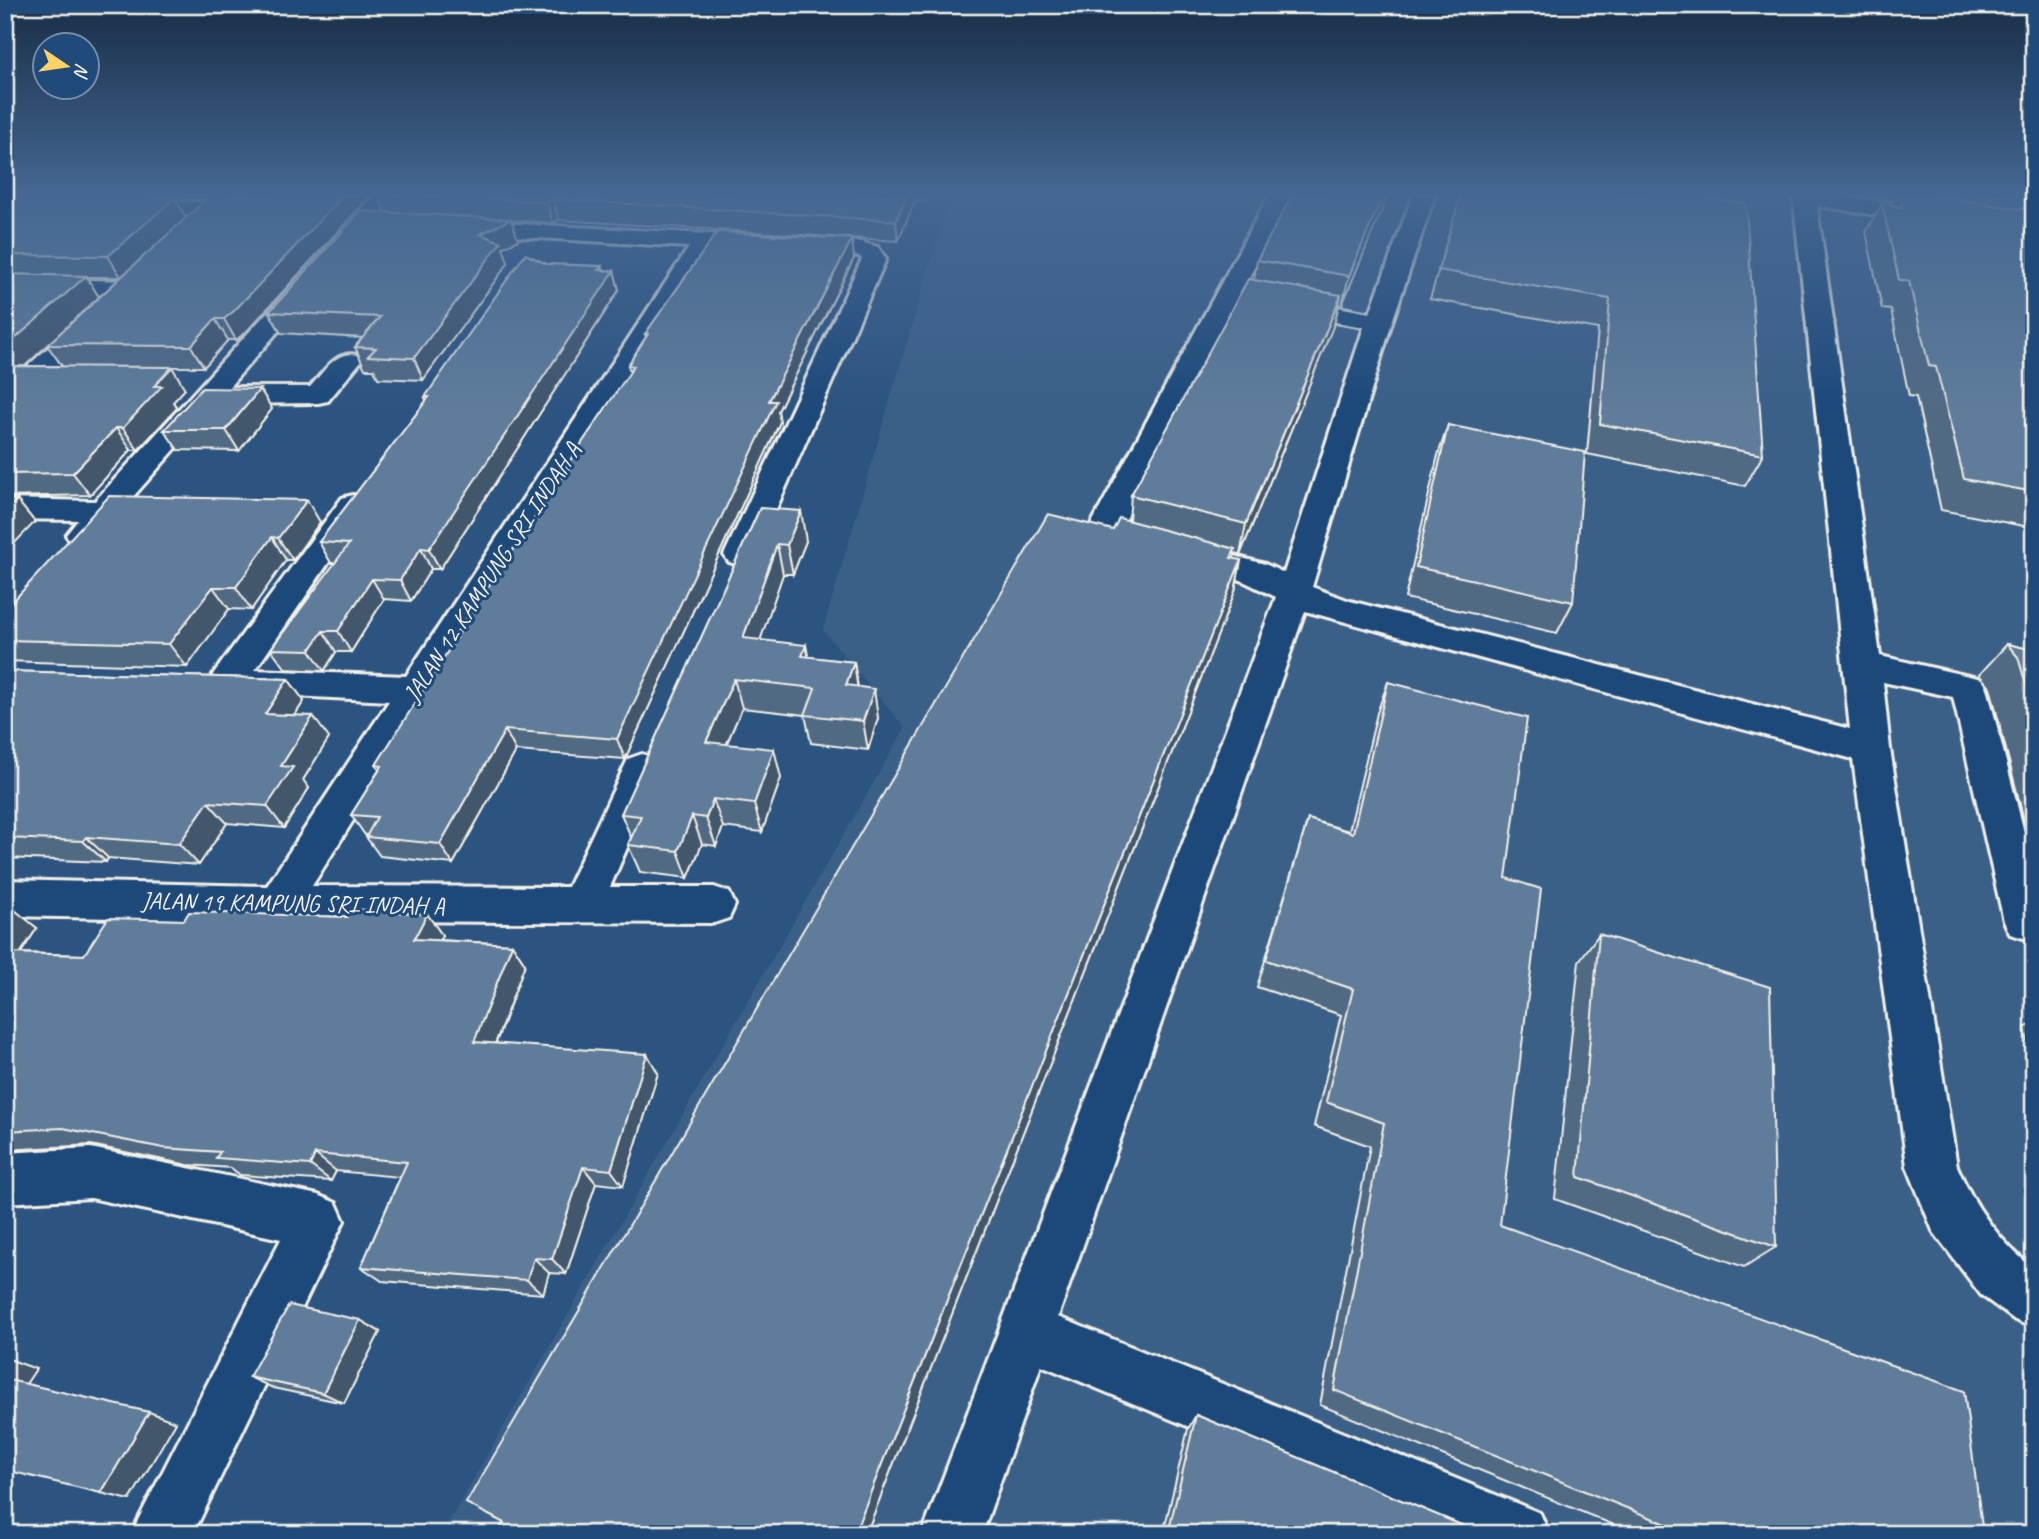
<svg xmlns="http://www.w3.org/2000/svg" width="2039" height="1539" viewBox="0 0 2039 1539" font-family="Caveat,sans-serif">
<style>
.built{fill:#3b6088}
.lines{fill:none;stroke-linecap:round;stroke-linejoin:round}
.minor-casing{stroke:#f4f1e8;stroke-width:6}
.minor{fill:#1f4a7a;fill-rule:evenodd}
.wall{fill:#516a84;stroke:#f4f1e8;stroke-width:2;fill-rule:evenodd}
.shaded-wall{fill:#42566c;stroke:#f4f1e8;stroke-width:2}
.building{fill:#5e7b9a;stroke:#f4f1e8;stroke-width:2}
.labels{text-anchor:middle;stroke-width:6;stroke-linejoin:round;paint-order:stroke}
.street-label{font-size:24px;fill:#f4f1e8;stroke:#1f4a7a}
</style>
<rect width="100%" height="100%" fill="#2c5481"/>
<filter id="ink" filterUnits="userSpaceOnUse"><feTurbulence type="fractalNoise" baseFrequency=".0143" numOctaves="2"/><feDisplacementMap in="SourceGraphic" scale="14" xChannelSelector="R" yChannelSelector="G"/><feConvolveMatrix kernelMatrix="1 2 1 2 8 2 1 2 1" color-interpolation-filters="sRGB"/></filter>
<g filter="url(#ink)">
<polygon class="built" points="950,195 2034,195 2034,1534 442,1534 905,728 823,630"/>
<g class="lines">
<g class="minor-casing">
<g id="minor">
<path d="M374,195h24l-169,192h81c14,-15 25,-37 48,-32l3,6 -33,40 -10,2 -103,1 -122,138 -11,3 -11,-3 -5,-7 12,-15 -73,-1v-20l90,2z"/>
<path d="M1269,195h22l-169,332 143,37 19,9 80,-246 -80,-14 -9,-3 -4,-5 4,-5 9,-3 86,16 43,-118h22l-43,127 -80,265 38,14 500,128 -57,-534h45l196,30v14l-217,-33 63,450 102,23 5,9 47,183v70l-24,-7 -6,-13 -51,-224 -70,-15 7,67 67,417c16,38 43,78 77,102v60l-19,-8 -34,-25 -48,-64 -26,-65 -54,-407 -548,-148 -247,706 482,196 9,21h-103l-405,-169 -59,169h-60l354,-937 -35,-17 -149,-41 -5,-7z"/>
<polygon points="128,200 214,203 222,205 225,210 222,215 214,217 120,212 117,207 120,202"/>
<path d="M463,221l399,21 16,5 8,12 -130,296 -5,7 -11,3 -11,-3 -5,-7 138,-296 -3,-3 -147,-8 -400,638 256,1 60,-128 14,-5 14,5 5,10 -51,118h104l15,5 6,13 -6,13 -15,5c-236,-1 -472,-2 -709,-7v-36l262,6 122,-185 -155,-8 -7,2 -13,-4 -5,-9 5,-9 128,-175 11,-3 11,3 4,7 -113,165 151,6 283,-429 -234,-14 -4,-5 4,-5z"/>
<polygon points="5,278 128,281 137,283 140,288 137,293 128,295 5,292"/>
<polygon points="94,312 103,315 107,320 103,325 42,383 32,385 22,383 18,377 22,371 85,315"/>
<polygon points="91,1148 318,1195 336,1203 344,1221 193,1534 131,1534 281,1239 91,1198 5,1203 5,1153"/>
</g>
</g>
<use href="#minor" class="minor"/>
</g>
<g class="wall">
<path d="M5,195h366l-125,137 -10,8h-8l-24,27h-32l13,22 -12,13 4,6 -39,42h-7l-41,45 -85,2zM176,199h7l23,1 -20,18zM86,277h35l-22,20zM47,345l15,21h-37z"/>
<polygon points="378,195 929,195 926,202 915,201 898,241 559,220 553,223 511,220 518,240 503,247 508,263 423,380 378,378 374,369 365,369 355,347 362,338 281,333 269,312 385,212"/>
<polygon points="1388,195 1342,305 1339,305 1334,324 1240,555 1235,553 1234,559 1241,560 1235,591 866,1534 497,1534 1113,530 1129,520 1131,495 1254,280 1257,260"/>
<polygon points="1461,195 1688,195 1763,455 1745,486 1587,454 1598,329 1430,299"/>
<polygon points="1877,195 2034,195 2034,528 1941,510 1916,397 1909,396 1891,310 1882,309 1866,232 1882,204 1890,206 1893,201 1878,198"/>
<polygon points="854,258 778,411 780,422 625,759 516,751 453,864 380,856 366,837 367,835 365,835 351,815 379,770 376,765 459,635 457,632 566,472 565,468 630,373 628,365 646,337 645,334"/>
<polygon points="547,264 614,271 619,290 440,569 431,569 411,601 384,599 351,652 336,652 324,671 286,669 271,649 335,563 331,563 319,542 426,401 425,397"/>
<polygon points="260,389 272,409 239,451 178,450 164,430"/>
<polygon points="1448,425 1573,602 1557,633 1405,598 1438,455"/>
<polygon points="760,508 806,541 793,574 783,574 760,640 809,657 854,662 858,687 878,718 868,750 811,743 805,715 742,708 726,745 781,778 762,832 723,827 716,846 702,844 688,878 640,872 628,845 631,837 621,814"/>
<polygon points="320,522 293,560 286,560 251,610 229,609 187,667 5,661 5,610"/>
<polygon points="2007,644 2034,650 2034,859 1990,687 1979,675"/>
<polygon points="5,671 288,679 304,701 295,715 329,738 303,780 309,788 284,828 227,823 199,865 108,858 106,862 5,858"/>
<polygon points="1388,682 1506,878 1500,1225 1983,1534 1636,1534 1320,1405 1370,1146 1314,1126 1341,1015 1257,987 1308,819 1349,831 1377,713"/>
<polygon points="5,907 37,928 21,953 84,955 184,920 427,914 442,935 439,940 512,944 525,964 496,1043 658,1073 623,1186 596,1183 566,1274 549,1273 543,1294 382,1281 361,1267 400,1177 336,1171 331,1181 240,1175 231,1168 188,1165 91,1145 5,1150"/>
<polygon points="1599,934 1776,1247 1744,1267 1555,1199 1579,961"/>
<polygon points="2034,1022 2034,1079 2025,1028"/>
<polygon points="360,1320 380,1332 344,1403 273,1388 249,1377"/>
<polygon points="1196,1415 1466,1527 1508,1534 1163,1534 1188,1429"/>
</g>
<g class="shaded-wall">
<polygon points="344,195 371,195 246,332 236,340 224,319"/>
<polygon points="907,195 914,195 915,201 898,241 896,221"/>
<polygon points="1383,195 1388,195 1342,305 1349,276"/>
<polygon points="175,198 186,218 121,277 108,256"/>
<polygon points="553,199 559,220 553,223 547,202"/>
<polygon points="511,219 518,240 503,247 508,263 423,380 414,358 480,234"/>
<polygon points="852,239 854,258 778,411 780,422 625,759 617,739 769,401"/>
<polygon points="602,266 606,282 614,271 619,290 440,569 429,549"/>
<polygon points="86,276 99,297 24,367 5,374 5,345"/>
<polygon points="1341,295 1334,324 1240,555 1246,524"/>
<polygon points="215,319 228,340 204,367 191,346"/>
<polygon points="172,367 185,389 173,402 177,408 138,450 123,428 154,386"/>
<polygon points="260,389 272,409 239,451 226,430"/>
<polygon points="116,428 131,450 90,495 73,473"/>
<polygon points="17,500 35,522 5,553 5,511"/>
<polygon points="307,500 320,522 293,560 278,538"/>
<polygon points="801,511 806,541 793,574 787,545"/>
<polygon points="272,537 286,560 251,610 236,587"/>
<polygon points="777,544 783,574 751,667 743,638"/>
<polygon points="421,548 431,569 411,601 400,580"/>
<polygon points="1241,560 1235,591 866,1534 854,1534"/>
<polygon points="372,579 384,599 351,652 338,631"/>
<polygon points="213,587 229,609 187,667 169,644"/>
<polygon points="323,631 336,652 324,671 310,650"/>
<polygon points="806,645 812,674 802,656"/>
<polygon points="854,662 858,691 846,685"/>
<polygon points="288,679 304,701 281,736 265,714"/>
<polygon points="734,679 742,708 715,771 706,742"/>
<polygon points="874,689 878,718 868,750 863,721"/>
<polygon points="313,716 329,738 303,780 309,788 284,828 267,806 281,766"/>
<polygon points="505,730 516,751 453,864 440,844"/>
<polygon points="774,749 781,778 762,832 754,804"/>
<polygon points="713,799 723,827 716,846 706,818"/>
<polygon points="208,802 227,823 199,865 179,844"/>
<polygon points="692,816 702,844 688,878 678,851"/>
<polygon points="86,837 108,858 106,862 83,841"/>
<polygon points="11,907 37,928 8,972 5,970 5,916"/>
<polygon points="427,914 442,935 430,960 414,939"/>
<polygon points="512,944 525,964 489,1060 474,1042"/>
<polygon points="647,1054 658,1073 623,1186 611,1170"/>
<polygon points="315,1154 336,1171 331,1181 310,1165"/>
<polygon points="583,1167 596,1183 566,1274 552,1259"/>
<polygon points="534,1258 549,1273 543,1294 527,1280"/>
<polygon points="360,1320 380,1332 344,1403 323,1393"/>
<polygon points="6,1358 36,1369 24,1387 5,1381"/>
<polygon points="149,1412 176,1422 130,1500 101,1493"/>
</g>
<g class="building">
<polygon points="5,195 103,195 175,198 108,256 5,255"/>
<polygon points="211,195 344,195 234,311 224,319 215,319 191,346 47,345"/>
<polygon points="416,195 907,195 896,221 553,199 547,202"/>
<polygon points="1292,195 1383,195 1349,276 1257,260"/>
<polygon points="1461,195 1688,195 1746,204 1763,455 1600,424 1610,299 1438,270"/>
<polygon points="1900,195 1929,195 2034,211 2034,492 1964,479 1936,367 1929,366 1909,281 1899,280 1882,204 1903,207"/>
<polygon points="361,211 511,219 480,234 501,242 414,358 368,356 376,348 355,347 380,317 269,312"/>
<polygon points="717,232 852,239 769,401 776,401 617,739 505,730 440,844 366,837 377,817 351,815 382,766 376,765 460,632 457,632 569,468 565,468 634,366 628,365 648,334 645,334"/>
<polygon points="525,254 547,264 602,266 598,270 614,271 429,549 421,548 400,580 372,579 338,631 323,631 310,650 271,649 349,544 319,542 429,397 425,397"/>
<polygon points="5,274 86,276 8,345 5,345"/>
<polygon points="1248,279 1341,295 1246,524 1131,495"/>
<polygon points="5,366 172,367 154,386 162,386 123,428 116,428 73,473 5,474"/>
<polygon points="202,388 260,389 226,430 164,430"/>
<polygon points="1448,425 1585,452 1573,602 1416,567"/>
<polygon points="109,496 307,500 278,538 272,537 236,587 213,587 169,644 5,640 5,610"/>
<polygon points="5,499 17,500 5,511"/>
<polygon points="760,508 801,511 787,545 777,544 743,638 806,645 802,656 854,662 846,685 874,689 863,721 805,715 815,688 734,679 706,742 774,749 754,804 713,799 706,818 692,816 678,851 628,845 641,816 621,814"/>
<polygon points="1048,514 1113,530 1119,518 1235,549 1231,558 1241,560 854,1534 497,1534 504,1523 466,1503"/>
<polygon points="2007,644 2034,650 2034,712 2018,657"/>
<polygon points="5,671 288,679 265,714 313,716 281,766 293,767 267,806 208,802 179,844 86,837 83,841 5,838"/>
<polygon points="1388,682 1527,718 1506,878 1541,889 1500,1225 1964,1391 1983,1534 1691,1534 1334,1390 1384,1123 1326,1102 1353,989 1266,960 1308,819 1353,833"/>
<polygon points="5,907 11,907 5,916"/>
<polygon points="351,909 427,914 414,939 512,944 474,1042 647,1054 611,1170 583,1167 552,1259 534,1258 527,1280 361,1267 407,1162 315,1154 310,1165 216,1158 220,1152 163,1148 63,1128 5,1131 5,953 84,955 108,918 184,920 189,912 347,917"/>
<polygon points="1599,934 1770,987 1776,1247 1578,1177"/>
<polygon points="289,1305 360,1320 323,1393 249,1377"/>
<polygon points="5,1379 149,1412 101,1493 5,1470"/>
<polygon points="1196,1415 1466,1527 1493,1527 1508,1534 1168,1534"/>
</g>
</g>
<linearGradient id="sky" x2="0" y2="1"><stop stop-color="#182e47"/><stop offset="0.47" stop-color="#456792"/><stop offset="1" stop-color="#456792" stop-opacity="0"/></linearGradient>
<rect width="2039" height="411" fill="url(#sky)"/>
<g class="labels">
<g class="street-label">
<text transform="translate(492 572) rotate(-57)" y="8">JALAN 12 KAMPUNG SRI INDAH A</text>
<text transform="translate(293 903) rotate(1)" y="8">JALAN 19 KAMPUNG SRI INDAH A</text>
</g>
</g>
<rect width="2039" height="1539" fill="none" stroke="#1f4a7a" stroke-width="28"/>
<rect x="14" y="14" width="2011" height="1511" fill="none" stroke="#f4f1e8" stroke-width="2.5" filter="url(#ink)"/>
<g transform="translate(66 66) rotate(103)"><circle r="33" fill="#1f4a7a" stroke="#748da6" stroke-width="2"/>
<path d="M0-5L12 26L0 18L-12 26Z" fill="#ffd166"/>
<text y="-10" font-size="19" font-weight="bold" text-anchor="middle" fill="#f4f1e8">N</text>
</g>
</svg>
